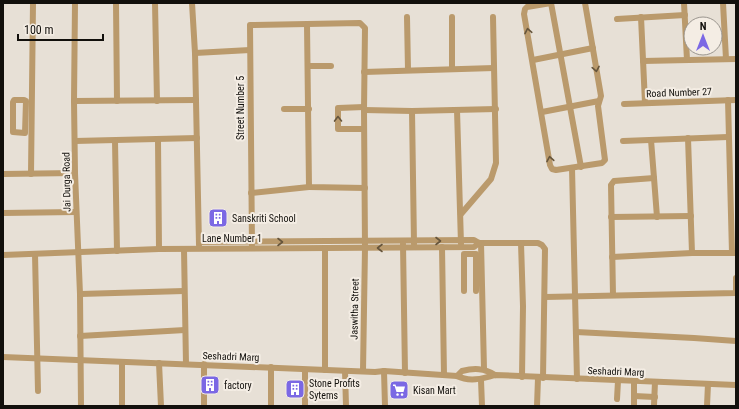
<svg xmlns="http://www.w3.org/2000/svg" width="739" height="409" viewBox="0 0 739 409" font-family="'Roboto Condensed',sans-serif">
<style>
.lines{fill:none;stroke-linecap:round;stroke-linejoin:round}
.minor{stroke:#ba9a6c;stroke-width:6}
.oneway{stroke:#66553c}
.labels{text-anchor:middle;stroke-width:4;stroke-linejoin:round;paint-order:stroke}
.street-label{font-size:10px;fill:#12100c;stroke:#f4ede4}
.poi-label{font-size:10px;fill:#12100c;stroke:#f4ede4;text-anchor:start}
</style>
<rect width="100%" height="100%" fill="#e7e0d6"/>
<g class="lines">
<g class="minor">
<polyline points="75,3 74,101 75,173 80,294 81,406"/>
<polyline points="116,3 117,101"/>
<polyline points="155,3 157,101"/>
<polyline points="192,3 195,53 199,245"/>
<polyline points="551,3 527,7 525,9 524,14 550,165 552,169 556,170 602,163 605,160 598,106 601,96 585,3"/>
<polyline points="551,3 581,167"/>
<polyline points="684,3 687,60"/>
<polyline points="723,3 726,59"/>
<polyline points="407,17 408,70"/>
<polyline points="452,17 452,69"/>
<polyline points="641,17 645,103"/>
<polyline points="617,19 685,15"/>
<polyline points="307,25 309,187 365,188"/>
<polyline points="195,53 250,50"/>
<polyline points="533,60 593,48"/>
<polyline points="643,61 736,59"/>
<polyline points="308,66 331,66"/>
<polyline points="364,72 494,68"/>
<polygon points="14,100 24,100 26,101 25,133 13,132 13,102"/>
<polyline points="728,100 732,253"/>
<polyline points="74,101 196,100"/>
<polyline points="624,104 736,100"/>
<polyline points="364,107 338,108 338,129 364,129"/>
<polyline points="284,109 309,109"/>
<polyline points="364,110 412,111 496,109"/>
<polyline points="457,110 461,244"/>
<polyline points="412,111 414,244"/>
<polyline points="542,112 599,101"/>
<polyline points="688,138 692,253"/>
<polyline points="158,140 159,249"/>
<polyline points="75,141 197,138"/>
<polyline points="115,141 117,251"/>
<polyline points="623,141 728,137"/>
<polyline points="572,168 577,379"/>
<polyline points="3,174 75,173"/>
<polyline points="31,174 33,3"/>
<polyline points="654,178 657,217"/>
<polyline points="251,193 309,187"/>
<polyline points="3,213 76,212"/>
<polyline points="461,214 491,179 496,163 493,17"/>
<polyline points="611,217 691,216"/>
<polyline points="199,242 474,240 479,243 538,243 542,245 545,249 543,378"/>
<polyline points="481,243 484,369"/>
<polyline points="521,243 523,306 522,377"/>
<polyline points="403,244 405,373"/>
<polyline points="442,247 444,375"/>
<polyline points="252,248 250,25 360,23 365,28 364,110 365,248 363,371"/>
<polyline points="184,249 186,364"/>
<polyline points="35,254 38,391"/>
<polyline points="3,255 159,249 474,247 479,243"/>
<polyline points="612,257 692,253 736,253"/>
<polyline points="464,291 464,254 476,254 476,291"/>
<polyline points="80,294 184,291"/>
<polyline points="613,295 611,185 614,181 654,178 651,140"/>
<polyline points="545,297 736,293 736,278"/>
<polyline points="576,332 694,338 736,341"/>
<polyline points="80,336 185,330"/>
<path d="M3,357l372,15 9,-1 73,5c12,6 25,3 38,-1l241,10"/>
<polyline points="122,362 122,406"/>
<polyline points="159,363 161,406"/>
<polyline points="204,364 204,406"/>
<polyline points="305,370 305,406"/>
<polyline points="325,370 325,248"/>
<polyline points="345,371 346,406"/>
<polyline points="384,371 385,406"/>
<path d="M457,376l5,-5c12,-3 22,-3 33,4"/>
<polyline points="481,380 482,406"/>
<polyline points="634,396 655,397"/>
<polyline points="617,399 618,381"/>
<polyline points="634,405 634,381"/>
<polyline points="654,405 655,382"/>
<polyline points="271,406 271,367"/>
<polyline points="537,406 538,378"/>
<polyline points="707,406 708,384"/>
</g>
</g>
<defs><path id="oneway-chevron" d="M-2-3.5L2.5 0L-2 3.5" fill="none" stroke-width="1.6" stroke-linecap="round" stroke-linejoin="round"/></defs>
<g class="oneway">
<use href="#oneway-chevron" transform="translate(528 31) rotate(-101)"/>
<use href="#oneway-chevron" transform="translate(596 69) rotate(80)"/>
<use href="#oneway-chevron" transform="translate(338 119) rotate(-91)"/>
<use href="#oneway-chevron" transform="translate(550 159) rotate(-100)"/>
<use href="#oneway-chevron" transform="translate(438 241)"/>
<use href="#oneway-chevron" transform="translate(280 242)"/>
<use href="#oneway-chevron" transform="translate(380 248) rotate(180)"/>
</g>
<defs>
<g id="building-square" transform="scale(1)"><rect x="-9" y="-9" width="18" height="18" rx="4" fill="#7b68e4" stroke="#f4ede4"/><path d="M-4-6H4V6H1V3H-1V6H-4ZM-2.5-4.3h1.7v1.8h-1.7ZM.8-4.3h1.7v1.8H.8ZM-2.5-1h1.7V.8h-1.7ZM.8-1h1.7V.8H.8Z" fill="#fff"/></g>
<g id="supermarket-square" transform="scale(1)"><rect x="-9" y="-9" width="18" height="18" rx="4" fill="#7b68e4" stroke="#f4ede4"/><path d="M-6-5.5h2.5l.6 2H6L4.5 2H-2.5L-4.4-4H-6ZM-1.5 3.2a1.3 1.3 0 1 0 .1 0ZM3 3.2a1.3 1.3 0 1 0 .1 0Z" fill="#fff"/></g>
</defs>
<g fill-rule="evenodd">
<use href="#building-square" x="218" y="218"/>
<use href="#building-square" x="210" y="385"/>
<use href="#building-square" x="295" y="389"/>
<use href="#supermarket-square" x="399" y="390"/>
</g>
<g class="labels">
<g class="street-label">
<text transform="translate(679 92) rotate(-2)" y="4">Road Number 27</text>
<text transform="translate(240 108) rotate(-90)" y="4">Street Number 5</text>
<text transform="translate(66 182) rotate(-91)" y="4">Jai Durga Road</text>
<text x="232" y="242">Lane Number 1</text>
<text transform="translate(354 309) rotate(-89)" y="4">Jaswitha Street</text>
<text transform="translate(231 356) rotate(2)" y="4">Seshadri Marg</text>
<text transform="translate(616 371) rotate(2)" y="4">Seshadri Marg</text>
</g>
<g class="poi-label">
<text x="232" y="222">Sanskriti School</text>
<text x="309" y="387">Stone Profits<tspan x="309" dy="12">Sytems</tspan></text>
<text x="224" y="389">factory</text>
<text x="413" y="394">Kisan Mart</text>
</g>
</g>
<rect width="739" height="409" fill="none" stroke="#12100c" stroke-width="8"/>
<g transform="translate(703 36)"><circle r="19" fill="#f4ede4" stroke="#9a958e"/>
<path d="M0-3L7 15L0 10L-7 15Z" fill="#7b68e4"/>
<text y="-6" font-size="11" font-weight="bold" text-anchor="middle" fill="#12100c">N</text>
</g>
<path d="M18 34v6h85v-6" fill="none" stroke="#12100c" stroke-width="2"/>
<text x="24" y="34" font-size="12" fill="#12100c" stroke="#f4ede4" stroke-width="3" paint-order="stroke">100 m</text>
</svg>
